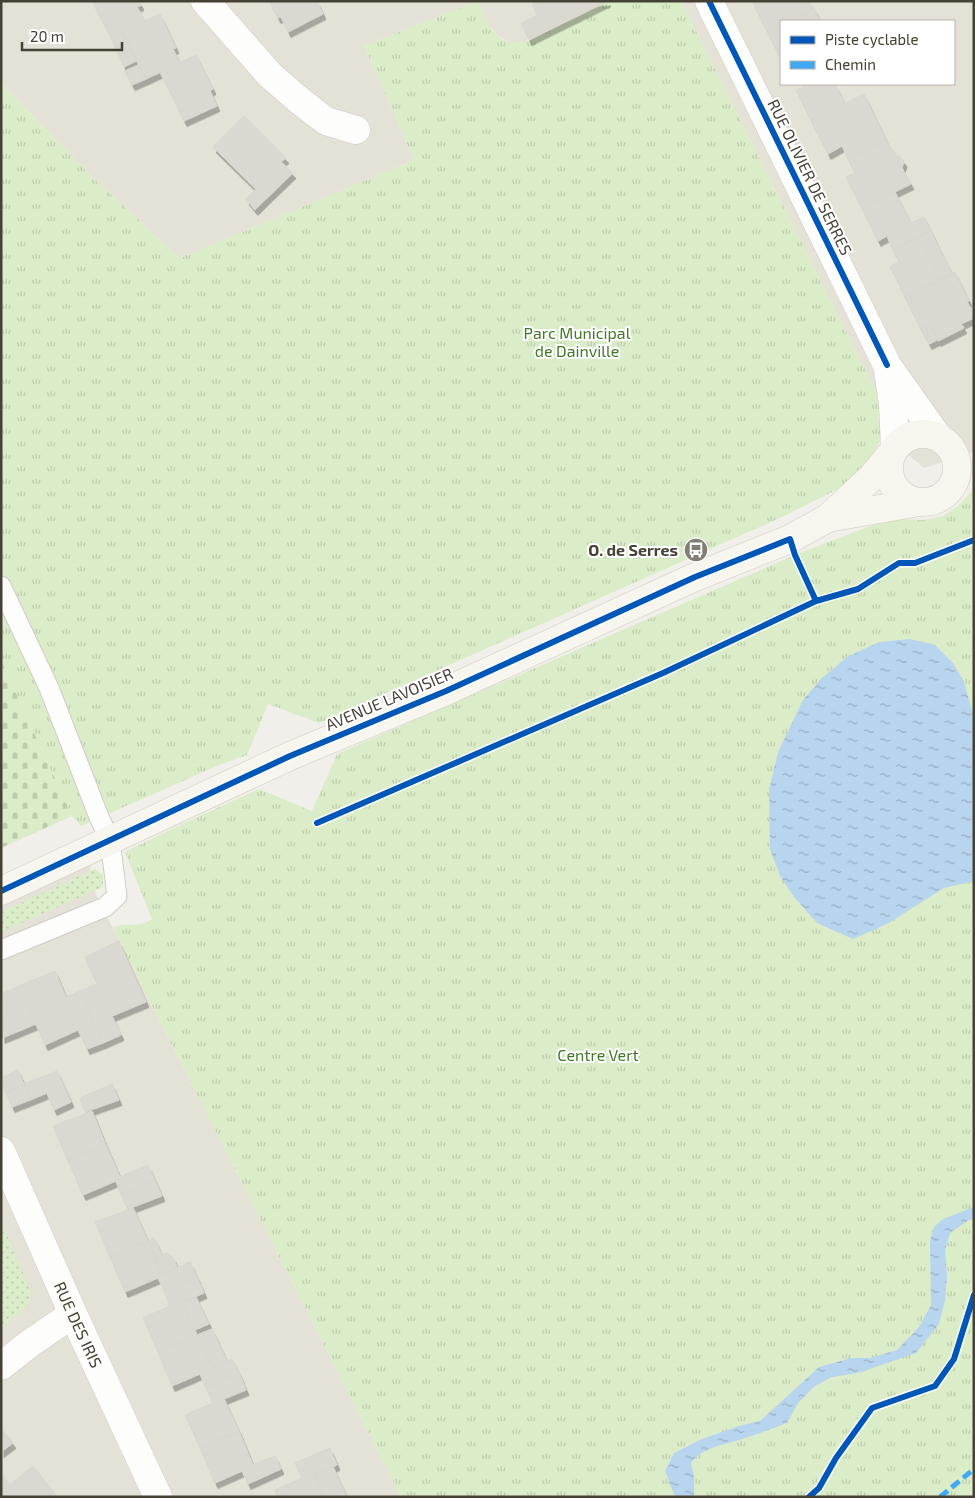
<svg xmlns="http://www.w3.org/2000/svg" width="975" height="1498" viewBox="0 0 975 1498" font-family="'Exo 2',sans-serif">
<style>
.residential{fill:#e4e1d6;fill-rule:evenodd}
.grass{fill:url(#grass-dots)}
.cemetery{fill:url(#cemetery-stones)}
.park{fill:url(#park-tufts)}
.water{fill:url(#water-ripples)}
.building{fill:#dad8d1;stroke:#d8d6cf;filter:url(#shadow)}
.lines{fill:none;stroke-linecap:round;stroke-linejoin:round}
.service-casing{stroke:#ceccc6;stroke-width:21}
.minor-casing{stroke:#ceccc6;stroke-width:29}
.secondary-casing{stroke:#d0ccc0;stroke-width:29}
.service{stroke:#fdfdfc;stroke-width:19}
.minor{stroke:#fdfdfc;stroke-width:28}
.secondary{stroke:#f6f5ee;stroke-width:28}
.quiet{stroke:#3fa9f5;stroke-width:5;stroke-dasharray:10 5;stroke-linecap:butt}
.cycleway-casing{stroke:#fff;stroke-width:9}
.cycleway{stroke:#0057b8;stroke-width:6}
.labels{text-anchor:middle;stroke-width:4;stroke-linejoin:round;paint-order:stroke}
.street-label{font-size:16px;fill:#464135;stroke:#fff}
.park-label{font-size:16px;fill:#407927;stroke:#fff}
.poi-label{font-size:16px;font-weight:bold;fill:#464135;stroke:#fff;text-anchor:end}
</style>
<defs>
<pattern id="grass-dots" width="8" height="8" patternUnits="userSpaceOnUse" patternTransform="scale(1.25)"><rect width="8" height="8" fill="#dbecc8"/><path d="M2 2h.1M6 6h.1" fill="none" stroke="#bdccac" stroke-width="1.8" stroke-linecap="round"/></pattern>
<pattern id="cemetery-stones" width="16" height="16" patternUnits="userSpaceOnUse" patternTransform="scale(1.25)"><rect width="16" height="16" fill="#dbecc8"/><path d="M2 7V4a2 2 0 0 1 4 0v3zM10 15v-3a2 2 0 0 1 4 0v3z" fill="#bdccac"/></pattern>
<pattern id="park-tufts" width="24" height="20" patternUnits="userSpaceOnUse" patternTransform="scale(1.25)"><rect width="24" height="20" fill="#dbecc8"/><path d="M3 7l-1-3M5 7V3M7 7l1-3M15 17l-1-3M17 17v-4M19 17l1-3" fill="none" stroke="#bdccac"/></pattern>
<pattern id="water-ripples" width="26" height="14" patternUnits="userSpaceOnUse" patternTransform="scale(1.25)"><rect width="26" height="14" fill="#b8d5ef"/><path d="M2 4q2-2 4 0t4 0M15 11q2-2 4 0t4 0" fill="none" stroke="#97aec2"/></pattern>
<filter id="shadow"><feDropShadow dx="3" dy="5.5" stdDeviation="0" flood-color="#0004"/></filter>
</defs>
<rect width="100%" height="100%" fill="#f0efe9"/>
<g class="residential">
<polygon points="1,1 477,1 364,46 414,160 180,258 92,177 1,83"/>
<polygon points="477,1 608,1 529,40 517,44 507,41 498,36 490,26"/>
<path d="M681,1h293v451l-50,16 -39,-33 -7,-11 2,-17 -2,-11zM781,21h173v63h-173z"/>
<polygon points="82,853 91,865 90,876 96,894 119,941 401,1497 1,1497 1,891"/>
</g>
<g class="grass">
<polygon points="95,869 103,875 103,887 1,932 1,912"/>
<polygon points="1,1221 31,1292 28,1306 1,1328"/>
</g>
<polygon class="cemetery" points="1,660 72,816 1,848"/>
<g class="park">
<path d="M477,1c14,24 17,49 52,39l79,-39h73l197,395 2,11 -2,17 7,11 -23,33 -24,21 -58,29 -461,205 -51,-19 -21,51 -28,10 -138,61 -9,-10 -71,-156v-577l91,94 88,81 234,-98 -50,-114z"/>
<path d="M974,489v1007l-573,1 -285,-562 -3,-8c16,-5 25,2 39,-8l-27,-67 55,-27 79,-36 53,22 25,-57 458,-199 88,-34 17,-2 23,1 20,-4 15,-10z"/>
</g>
<g class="water">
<polygon points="910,639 935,645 953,663 964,682 974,718 974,883 970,882 944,888 887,924 853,939 817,923 794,897 780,876 770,849 769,790 778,752 803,700 822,678 847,657 879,642"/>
<path d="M974,1207v12l-5,1 -19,13 -5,17 2,27 -2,23 -6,24 -23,29 -58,20 -26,4 -17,9 -17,17 -11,20c-16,6 -32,12 -48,17 -17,5 -37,8 -48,23l3,14v20h-19l-10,-26 9,-18 28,-14 37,-13 21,-5 59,-54 32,-9h19l27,-8 22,-23 12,-22 -1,-64 4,-14 9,-8z"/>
</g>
<g class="building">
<polygon points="92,1 139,1 141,5 137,7 145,21 111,38"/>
<polygon points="269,1 317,1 323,14 288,32 281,17 278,18"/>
<polygon points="538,1 608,1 529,40 521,23 538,15 532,4"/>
<polygon points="752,1 809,1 813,9 787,21 781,21 781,24 767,31"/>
<polygon points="814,8 820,21 804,21 801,15"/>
<polygon points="160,14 176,48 173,49 180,63 146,79 122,32"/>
<polygon points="801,15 804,21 787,21"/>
<polygon points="781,24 781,60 767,31"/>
<polygon points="122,32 136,61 124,67 111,38"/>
<polygon points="196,55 213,89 210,91 217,106 184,121 160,72"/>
<polygon points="138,65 146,79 132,85 125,71"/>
<polygon points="803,84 835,84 845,104 811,121 796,90 805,86"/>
<polygon points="864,94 886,140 848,159 842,146 828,154 811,121"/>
<polygon points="244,116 286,158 281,162 293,173 266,199 213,147"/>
<polygon points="886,140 892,152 894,151 896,156 899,156 904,161 902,168 911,184 862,208 846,177 855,173 848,159"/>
<polygon points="256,189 266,199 255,210 246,199"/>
<polygon points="895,192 911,223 924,217 931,231 893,250 887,236 878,241 862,208"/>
<polygon points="931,231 937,244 925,250 940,279 905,297 890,266 899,262 893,250"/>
<polygon points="937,244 952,273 940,279 925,250"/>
<polygon points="955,272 969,301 967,302 974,314 974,318 961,324 964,328 938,341 930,325 921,329 905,297"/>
<polygon points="930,325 937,340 929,344 921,329"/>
<polygon points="119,941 146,1002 112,1016 121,1035 103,1043 80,991 97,984 85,957"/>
<polygon points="55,971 66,997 80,991 103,1043 87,1049 78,1030 45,1045 19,986"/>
<polygon points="19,986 36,1024 2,1038 1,994"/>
<polygon points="18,1070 24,1084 6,1093 1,1083 1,1078"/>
<polygon points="57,1071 64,1086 30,1100 24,1084"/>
<polygon points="24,1084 30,1100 12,1107 6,1093"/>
<polygon points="112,1084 119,1100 85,1112 80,1098"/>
<polygon points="64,1086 71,1102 54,1110 47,1093"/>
<polygon points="92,1111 106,1145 68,1161 53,1126"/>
<polygon points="106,1145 120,1177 116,1181 83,1195 68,1161"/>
<polygon points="148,1165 155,1180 121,1195 116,1181 120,1177"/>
<polygon points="155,1180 162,1196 128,1209 121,1195"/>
<polygon points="133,1208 148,1241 110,1257 95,1222"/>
<polygon points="154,1238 162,1255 156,1258 148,1241"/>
<polygon points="148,1241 162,1274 190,1262 197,1277 164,1291 158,1278 125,1292 110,1257"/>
<polygon points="166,1253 173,1257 177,1267 162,1274 156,1258"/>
<polygon points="197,1277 204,1293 183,1302 197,1335 158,1352 143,1318 170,1306 164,1291"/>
<polygon points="196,1297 209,1324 195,1330 183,1302"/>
<polygon points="212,1329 227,1361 212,1368 197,1335"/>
<polygon points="197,1335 212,1368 232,1359 239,1373 206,1388 200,1374 172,1386 158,1352"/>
<polygon points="239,1373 246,1390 224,1399 239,1431 200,1448 185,1415 213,1403 206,1388"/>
<polygon points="1,1428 13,1443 1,1452"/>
<polygon points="239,1431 253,1465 275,1456 281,1469 248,1484 242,1471 215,1483 200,1448"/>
<polygon points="330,1448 337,1465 315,1475 324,1497 277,1497 275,1490 302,1478 295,1463"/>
<polygon points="33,1466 56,1495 54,1497 3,1497 1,1495 1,1474 10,1485"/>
<polygon points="333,1467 347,1497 324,1497 315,1475"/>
</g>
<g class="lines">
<g class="service-casing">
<polyline id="service" points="1,586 49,688 99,817 110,840 117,896 105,907 1,950"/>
</g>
<g class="minor-casing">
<g id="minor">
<polyline points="205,1 270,75 300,101 326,121 356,130"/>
<polyline points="709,1 887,365 938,437"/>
<polyline points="888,369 893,404 895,447"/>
<path id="s1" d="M1,1151l72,163 85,183"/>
<polyline points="1,1366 29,1344 73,1314"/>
</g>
</g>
<g class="secondary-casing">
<g id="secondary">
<circle cx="923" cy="468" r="34"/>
<polyline points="828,518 919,502"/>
<polyline points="1,891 290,756 446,691 695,577 790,539 828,518 872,477 890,455"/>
</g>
</g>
<use href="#service" class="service"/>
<use href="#minor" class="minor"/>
<use href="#secondary" class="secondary"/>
<polyline class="quiet" points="940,1497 974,1469"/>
<g class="cycleway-casing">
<g id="cycleway">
<polyline points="709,1 887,365"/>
<polyline points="317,823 663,673 816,601 858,589 899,563 915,563 974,540"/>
<polyline points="1,891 290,756 446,691 695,577 790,539 795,555 816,601"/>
<polyline points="809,1497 819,1488 836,1458 872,1408 935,1386 954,1359 974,1295"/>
</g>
</g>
<use href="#cycleway" class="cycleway"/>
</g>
<defs>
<g id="bus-disc" transform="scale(1.25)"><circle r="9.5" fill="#827e74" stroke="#fff"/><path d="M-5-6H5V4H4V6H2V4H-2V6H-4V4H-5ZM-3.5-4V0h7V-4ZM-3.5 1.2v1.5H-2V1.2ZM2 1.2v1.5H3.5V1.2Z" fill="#fff"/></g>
</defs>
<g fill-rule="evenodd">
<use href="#bus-disc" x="696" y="550"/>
</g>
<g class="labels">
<g class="street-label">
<text transform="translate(810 177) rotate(64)" y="6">RUE OLIVIER DE SERRES</text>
<text transform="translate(389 699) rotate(-23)" y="6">AVENUE LAVOISIER</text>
<text dy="6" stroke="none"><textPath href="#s1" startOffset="190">RUE DES IRIS</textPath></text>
</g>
<g class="park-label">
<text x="577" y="339">Parc Municipal<tspan x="577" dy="18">de Dainville</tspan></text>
<text x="598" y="1061">Centre Vert</text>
</g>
<g class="poi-label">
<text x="678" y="556">O. de Serres</text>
</g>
</g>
<rect width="975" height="1498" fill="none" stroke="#464135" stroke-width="5"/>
<rect x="780" y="20" width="175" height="65" fill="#ffffff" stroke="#b5b3ae"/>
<rect x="790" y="36" width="25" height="8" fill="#0057b8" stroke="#b5b3ae"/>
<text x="825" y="45" font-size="15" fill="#464135">Piste cyclable</text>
<rect x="790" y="61" width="25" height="8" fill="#3fa9f5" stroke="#b5b3ae"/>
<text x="825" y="70" font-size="15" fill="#464135">Chemin</text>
<path d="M22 42v8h100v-8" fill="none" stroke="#464135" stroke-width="2.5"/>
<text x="30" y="42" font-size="15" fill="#464135" stroke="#ffffff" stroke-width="4" paint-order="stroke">20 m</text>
</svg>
